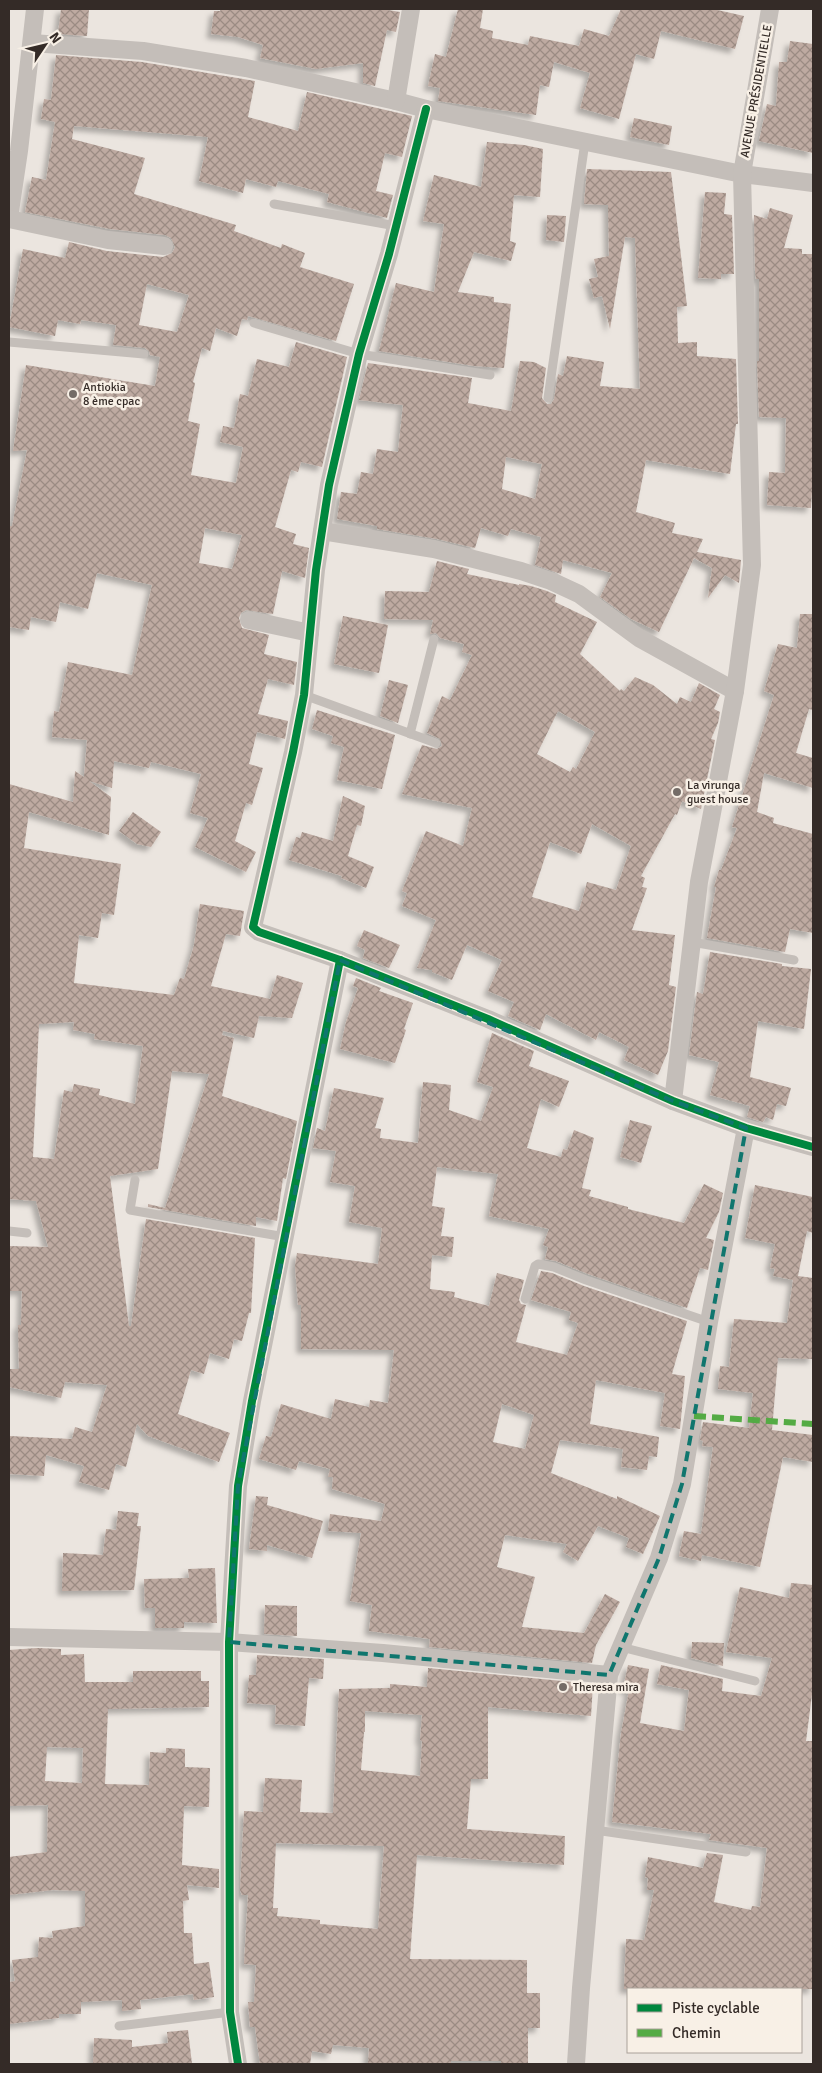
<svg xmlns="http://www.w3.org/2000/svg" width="822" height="2073" viewBox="0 0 822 2073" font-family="Signika,sans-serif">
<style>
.building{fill:url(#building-cross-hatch);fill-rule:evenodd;filter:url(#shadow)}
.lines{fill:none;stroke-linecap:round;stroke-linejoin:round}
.lane{stroke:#c4beb9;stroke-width:9}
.street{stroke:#c4beb9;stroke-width:18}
.quiet{stroke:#54ab44;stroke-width:6;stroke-dasharray:12 6;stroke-linecap:butt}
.cycleway-casing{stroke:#f8f0e6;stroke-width:11}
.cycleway{stroke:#00873e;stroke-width:8}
.marked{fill:none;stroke:#0f766e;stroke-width:4;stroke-dasharray:10 6;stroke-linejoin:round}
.poi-dot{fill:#746c67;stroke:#f8f0e6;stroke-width:2}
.labels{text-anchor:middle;stroke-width:5;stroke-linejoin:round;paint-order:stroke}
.street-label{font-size:12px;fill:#342b27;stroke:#f8f0e6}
.poi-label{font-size:12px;fill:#342b27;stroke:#f8f0e6;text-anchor:start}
</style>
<defs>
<pattern id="building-cross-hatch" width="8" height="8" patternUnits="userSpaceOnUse" patternTransform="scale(1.25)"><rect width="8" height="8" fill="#beaaa1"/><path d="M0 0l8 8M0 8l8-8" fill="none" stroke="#9b8b83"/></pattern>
<filter id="shadow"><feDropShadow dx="-4.5" dy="4.5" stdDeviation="2.5" flood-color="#0004"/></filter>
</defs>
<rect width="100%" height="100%" fill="#ebe5df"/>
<g class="building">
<polygon points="61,9 89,9 87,36 58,34"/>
<polygon points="221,9 382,9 400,12 396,32 387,30 375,86 363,83 363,63 316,69 260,58 263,45 238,37 211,34 214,11 220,11"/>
<polygon points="458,9 483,9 480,28 493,31 492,38 528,45 530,36 579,46 584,29 609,36 621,9 713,9 744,16 735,49 661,31 654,59 636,54 619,119 580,108 590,73 554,62 549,87 540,85 536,115 438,101 440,88 428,86 435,54 446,57"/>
<polygon points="790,41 813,44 813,153 759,141 767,104 776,106 779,62 787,62"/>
<path d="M56,55l86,7 113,19 -7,36 50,14 9,-39 105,24 -10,41 -17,-4 -9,38 17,4 -6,23 -60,-16 2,-8 -51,-13 -2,6 -30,-8 -3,14 -44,-12 9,-44 -134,-11 -2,13 73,19 -11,36 102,31 -2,6 47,17 1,-4 23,9 -5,14 54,17 -18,57 -88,-25 -1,4 -5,-1 -5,17 -21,-8 -6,23 -8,-3 -9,34 2,1 -7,38 12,3 -9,51 45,8 7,-36 -23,-5 3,-16 11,2 6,-34 8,2 9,-37 32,8 7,-25 51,15 -25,110 -21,-5 -3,10 -7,-2 -16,57 21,7 -3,10 16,4 -4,30 -23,-7 -9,43 -27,-4 -5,3 -2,5 3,10 27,7 -5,19 33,8 -3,23 -26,-6 -10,35 30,7 -3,18 -28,-7 -8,32 14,4 -11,37 -6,-2 -11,38 21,11 -10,20 -51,-25 13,-29 -18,-5 11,-39 -50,-12 -2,6 -35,-7 -2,27 -23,-7 22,16 -2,38 -80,-23 -5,36 97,16 -7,51 -12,-2 -4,25 -19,-3 -5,48 100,12 6,-17 4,1 10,-34 6,-41 44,7 -4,25 -14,-2 -15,52 59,13 7,-24 26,8 -11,35 -33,-2 -5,22 -31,-7 -1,4 12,3 -12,58 75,25 -11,58 -3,-1 -6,43 -21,-4v9l-108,-19v-3l17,4 44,-134 -37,-3 -14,98 -48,7 19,150h2l15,-107 109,19 -4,75h-2l-7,28 -8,-2 -5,20 -19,-6 -6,21 -13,-4 -13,44 52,19 -11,29 -71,-26 -11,-12 -11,43 -10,-3 -7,26 -30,-8 5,-16 -38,-11 -2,21 -35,-2v-38l63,3 3,-12 17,5 15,-47 -42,-3 -4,16 -52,-11v-18h10l-1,-44h3l1,-34h-13v-45l39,1 -12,-46 -27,-2v-415l64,18 2,-31 9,6 3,-37 -35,-3 2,-26 5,1 9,-50 64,13 20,-90 -55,-12 -9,36 -28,-7 -4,20 -25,-5 -2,13 -20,-3v-101h3l15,-76 -14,1 13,-86 129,21 5,-29 -10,-2 -1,-4 -4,-3 -32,-3 3,-20 -35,-5 -1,4 -22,-4 -3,16 -46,-9 14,-78 42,9 4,-16 38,9 56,6 9,-4 3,-6 -4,-9 -6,-3 -55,-6 -85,-17 7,-35 14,3 9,-58 -14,-3 3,-20 7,1zM147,284l42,11 -12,37 -38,-7zM205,528l37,7 -10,34 -33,-6zM74,1022l-1,8 22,4 -1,5 49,7 -8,58 -36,-9 1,-6 -26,-5 -2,8 -8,-2 -10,69 -21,-2 6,-133z"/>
<polygon points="634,118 672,126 669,145 630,137"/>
<polygon points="487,142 524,145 543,149 540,197 514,195 510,241 516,243 511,261 474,252 458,292 494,297 494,302 511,304 504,368 474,366 379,351 396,283 434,292 444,224 423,221 434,175 481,187"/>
<path d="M587,169l84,3 16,134 -10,1 1,36 19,-1v14l39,3 2,65h-2l-6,50 -84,-14 -10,52 39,11 -3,10 31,6 -6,13 44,8 -2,23 -14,-8 -17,23 4,-30 -18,-10 -35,74 -28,-13 -31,-22 12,-24 -49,-13 -2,14 -26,-9 6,-28 -30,-8 -3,7 -27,-8 -6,20 -38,-9 -60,-10v-3l-40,-7 4,-27 16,2 4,-22 12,2 4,-25 21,3 5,-47 -44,-5 9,-37 104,15 -4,25 43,8 9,-50 14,1 12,6 -4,30 5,6h4l3,-5 4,-25 5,2 4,-20 37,6 -4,24 40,3 -5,-151 -10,-1 -15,92 -8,-33 -8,2 -5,-19 9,-2 -4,-18 15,-3 -1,-51 -24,-1zM506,457l36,7 -7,35 -33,-10z"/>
<polygon points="705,192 726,193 724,214 732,215 734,274 721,274 721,279 698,278"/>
<polygon points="770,208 793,215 784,248 802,249 802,254 813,254 813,475 811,508 767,505 769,472 785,473 786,418 759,417 757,361 759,361 759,279 756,279 755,272 754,215 767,219"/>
<polygon points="547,215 566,216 564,242 546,240"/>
<path d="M437,561l32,8 -2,5 52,11v-1l12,2 16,5 9,4 -1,7 42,20 -17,32 40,37 1,-2 3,2 11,-14 18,8 24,19 3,-7 11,5 8,-19 21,12 -6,14 6,3 -2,11 -7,16 4,1 -14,69 -19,-8 -5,14 -2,-1 -34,62 4,2 -3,9 5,1 -15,42 43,5 -6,50 7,2 -8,64 -10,24 -34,-15 5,-13 -30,-15 -3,8 -50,-26 -6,16 -32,-14 6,-14 -26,-11 14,-31 -35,-15 -15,35 -20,-8v-2l-15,-2 19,-48 -34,-14 5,-13 -5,-2 24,-60 37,15 9,-38 -70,-14 20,-49 15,4 5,-3 -2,-7 -13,-6 15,-37 8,4 22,-45 -10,-3 2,-8 -24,-6 -4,-5 -6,1 3,-14 -49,-1 1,-28 44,1zM558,711l37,21 -19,37 -3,-2 -3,5 -33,-18zM592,824l39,22 -15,44 -29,-8 -8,29 -47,-14 18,-55 31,12z"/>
<polygon points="800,614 813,614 813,710 809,709 796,753 813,758 813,788 764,773 757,812 774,818 773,823 813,834 813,933 790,929 785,952 707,938 716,887 714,887 719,870 721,870 737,828 732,827 774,695 764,691 778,644 797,648"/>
<polygon points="343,616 388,625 379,673 334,664"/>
<polygon points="389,680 408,685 398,723 380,716"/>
<polygon points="317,710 395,735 382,789 337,780 344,747 331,743 333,736 312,729"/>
<polygon points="343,796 365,806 361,826 357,825 348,856 374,867 366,888 341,878 342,876 289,860 296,837 300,838 302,832 333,841"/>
<polygon points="133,812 161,832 151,847 137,844 119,831"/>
<polygon points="364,930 400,945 389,968 363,958 365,950 357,946"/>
<polygon points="710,952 782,964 782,966 811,969 804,1029 758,1021 750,1077 791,1088 786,1106 777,1104 773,1120 766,1117 763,1122 747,1117 750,1106 710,1095 719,1062 689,1055 697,992 703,994"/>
<polygon points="356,978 381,988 379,991 413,1003 404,1029 406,1030 395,1063 340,1049 346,1022 358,988 353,986"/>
<path d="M492,1033l42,18 -5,15 40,15 -10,26 -18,-8 -14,49 34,9 2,-8 4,1 7,-20 20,8 -12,50 9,2 -2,6 39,11v2l56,14 20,-39 19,9 -4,19 -13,26 8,2 -6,30 -8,-2 -13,40 -99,-34 -32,-13 -11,-2 3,-12 -5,-2 6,-16 -60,-13 9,-42 -61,-7 -5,39 13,2 -4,28 13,1 -2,20 -20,-2 -2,34 25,3 -1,5 35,9 8,-33 27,7 -5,20 2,4 5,1 -10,37 51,13 11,-32 -9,-3 2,-8 -40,-12 10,-29 11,2 32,13 103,35 -15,53 13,2 -5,53 -20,-3 5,-33 -69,-13 -6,44 69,13 -2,20 -8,-1 -2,14 -26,-3 2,-18 -63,-9 -9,33 66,26v-3l43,20 -17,38 -17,-7 3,-9 -31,-12 -20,35 -15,-9 4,-8 -62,-9 -8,32 38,10 -13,50 62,6 21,-39 15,8 -24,43 -4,18 -163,-16 1,-8 -61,-8 3,-26 -22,-4 11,-68 -33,-2 2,-17 51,7 4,-17 -53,-15 1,-12h-5l2,-8 -31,-8 -3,9 -37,-11 7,-23 5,1 10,-33 50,15 4,-20 34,8 1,-7 18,3 6,-53 -93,-1v-44h-3l-3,-39 2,-13 81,11 4,-36 -33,-6 6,-36 -25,-4 6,-31 -23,-3 4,-20 8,3 1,-5 8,-38 50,10 -9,30 6,1 -1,9 38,5 5,-61 28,3 -2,25 32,11 12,-34 -16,-5zM502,1404l32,11 -9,34 -32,-7z"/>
<polygon points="630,1120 652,1126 641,1163 620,1157"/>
<polygon points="755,1185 813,1197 813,1233 807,1231 798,1276 813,1278 813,1359 778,1358 772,1430 813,1435 813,1462 783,1457 760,1567 702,1555 701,1561 679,1556 684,1531 701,1534 713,1447 702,1446 703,1441 700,1440 703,1422 749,1428 753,1393 718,1389 720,1366 729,1367 734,1319 787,1323 793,1280 773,1276 775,1269 770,1268 775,1244 745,1238"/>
<polygon points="256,1496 268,1497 267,1505 323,1521 312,1558 267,1545 267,1551 249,1549"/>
<polygon points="118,1511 139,1513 137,1526 141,1526 134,1590 62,1591 63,1553 103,1555 106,1529 116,1530"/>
<polygon points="215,1568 217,1623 184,1622 184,1628 155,1628 155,1608 145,1608 144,1579 189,1578 188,1569"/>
<polygon points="791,1583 813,1585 813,1687 806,1741 813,1741 813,1989 624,1989 626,1939 644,1940 654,1890 647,1890 648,1878 645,1877 648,1857 703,1868 707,1853 723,1855 714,1902 751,1910 752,1906 760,1907 767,1848 709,1840 711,1834 612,1822 621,1733 629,1690 623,1689 628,1665 649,1669 640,1723 684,1731 689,1690 657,1684 661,1665 723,1679 722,1691 761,1696 772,1658 726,1652 740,1587 789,1598"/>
<polygon points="265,1605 297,1606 297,1636 264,1634"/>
<polygon points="692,1642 724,1643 723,1666 691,1658"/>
<path d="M37,1648l24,1v6l23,-1 1,28h48v-11h68v10h8v26l-101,2 -3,75 44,1 1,-33 16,1v-5l19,1v18l25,1 -1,39 -25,-1 -2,59 37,4v19l-32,-3 2,15 -6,1 1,32h8l2,31 15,-2 5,35 -20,3 -1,-6 -53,6 1,9 -19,2v-11l-41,2v12h-22v4l-50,6v-42l6,-1 -3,-21 26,-3 1,-20 14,1 -1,-7 33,-5v-35l-32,-1 -44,5v-38l38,-5 1,-47 -39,1v-156zM47,1747l36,1 -1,35 -37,-2z"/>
<polygon points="257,1655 324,1659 323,1679 309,1678 305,1726 275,1724 276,1705 247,1703 249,1675 256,1675"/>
<path d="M428,1668l165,16 -2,32 -103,-9v72h-17l-4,50 98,7 -1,29 -147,-10 -7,104 117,1v33h13v35h-12v36h-27v-3h-50v3h-83l1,-16 -36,-3 -2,9 -19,-3 -2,13h-50l-5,-37h-5l-2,-25h6l2,-37 -12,-1 4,-69h-6l-2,-5 4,-79 19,1 2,-34 37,2 -2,32 33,1 6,-124 51,-1v-4l37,3zM365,1711l57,4 -2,25 2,1 -2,35 -59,-6 3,-38h1zM276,1843l108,3 -6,83 -58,-5v-4l-43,-4 1,-8h-5z"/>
<polygon points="188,2030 192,2064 93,2064 94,2038 132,2040 132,2047 168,2043 167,2032"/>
</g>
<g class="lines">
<g class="lane">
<polyline points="274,204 396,226"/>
<polyline points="254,323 359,354 490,375"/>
<polyline points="9,342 144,354"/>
<polyline points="548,398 585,142"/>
<polyline points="304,695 436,743"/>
<polyline points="410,734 434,639"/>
<polyline points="692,942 794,960"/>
<polyline points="135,1180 130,1210 285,1237"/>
<polyline points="9,1231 27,1233"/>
<polyline points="525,1299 535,1266 538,1264 554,1267 586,1280 709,1322"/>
<polyline points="621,1647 755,1681"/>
<polyline points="595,1830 746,1852"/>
<polyline points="119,2026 230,2012"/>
</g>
<g class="street">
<polyline points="32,43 143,51 246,68 396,101 426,109 742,174 813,183"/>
<polyline points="396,101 411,9"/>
<polyline points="426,109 389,254 359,354 329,485 316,570 304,695 293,752 253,927 259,932 340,960 488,1019 673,1101 746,1128 813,1147"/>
<polyline points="9,218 19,151 35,9"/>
<polyline points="9,219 108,240 164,246"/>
<polyline points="322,531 434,549 521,571 551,581 579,594 639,638 735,691"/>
<polyline points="249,620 310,633"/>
<polyline points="673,1101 699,882 735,691 752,565 742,174 770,9"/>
<polyline points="9,1637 229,1642 383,1653 609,1675"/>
<polyline points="238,2064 230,2012 229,1642 238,1486 252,1401 340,960"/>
<polyline points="576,2064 581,1988 609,1675 659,1558 682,1484 709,1322 746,1128"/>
</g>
<polyline class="quiet" points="694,1416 813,1424"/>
<g class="cycleway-casing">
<g id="cycleway">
<polyline points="426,109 389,254 359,354 329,485 316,570 304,695 293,752 253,927 259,932 340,960 488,1019 673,1101 746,1128 813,1147"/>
<polyline points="238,2064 230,2012 229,1642 238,1486 252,1401 340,960"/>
</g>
</g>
<use href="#cycleway" class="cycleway"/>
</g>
<path class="marked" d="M340,960l333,141 73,27 -64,356 -23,74 -50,117 -380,-33 9,-156z"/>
<g class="poi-dot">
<circle cx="73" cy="394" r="5"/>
<circle cx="677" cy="792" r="5"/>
<circle cx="563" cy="1687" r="5"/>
</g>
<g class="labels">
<g class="street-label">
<text transform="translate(756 91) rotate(-80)" y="4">AVENUE PRÉSIDENTIELLE</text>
</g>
<g class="poi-label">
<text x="83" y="391">Antiokia<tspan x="83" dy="14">8 ème cpac</tspan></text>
<text x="687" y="789">La virunga<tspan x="687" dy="14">guest house</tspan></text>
<text x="573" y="1691">Theresa mira</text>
</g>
</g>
<rect width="822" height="2073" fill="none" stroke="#342b27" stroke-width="20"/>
<rect x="627" y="1988" width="175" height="65" fill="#f8f0e6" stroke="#aaa19a"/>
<rect x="637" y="2004" width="25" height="8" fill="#00873e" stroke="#aaa19a"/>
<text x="672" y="2013" font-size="15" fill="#342b27">Piste cyclable</text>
<rect x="637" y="2029" width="25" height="8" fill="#54ab44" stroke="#aaa19a"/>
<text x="672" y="2038" font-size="15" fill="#342b27">Chemin</text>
<g transform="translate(45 45) rotate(55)" stroke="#f8f0e6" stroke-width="4" paint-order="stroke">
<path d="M0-4L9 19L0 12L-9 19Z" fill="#342b27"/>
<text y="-8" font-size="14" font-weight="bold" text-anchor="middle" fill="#342b27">N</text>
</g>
</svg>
